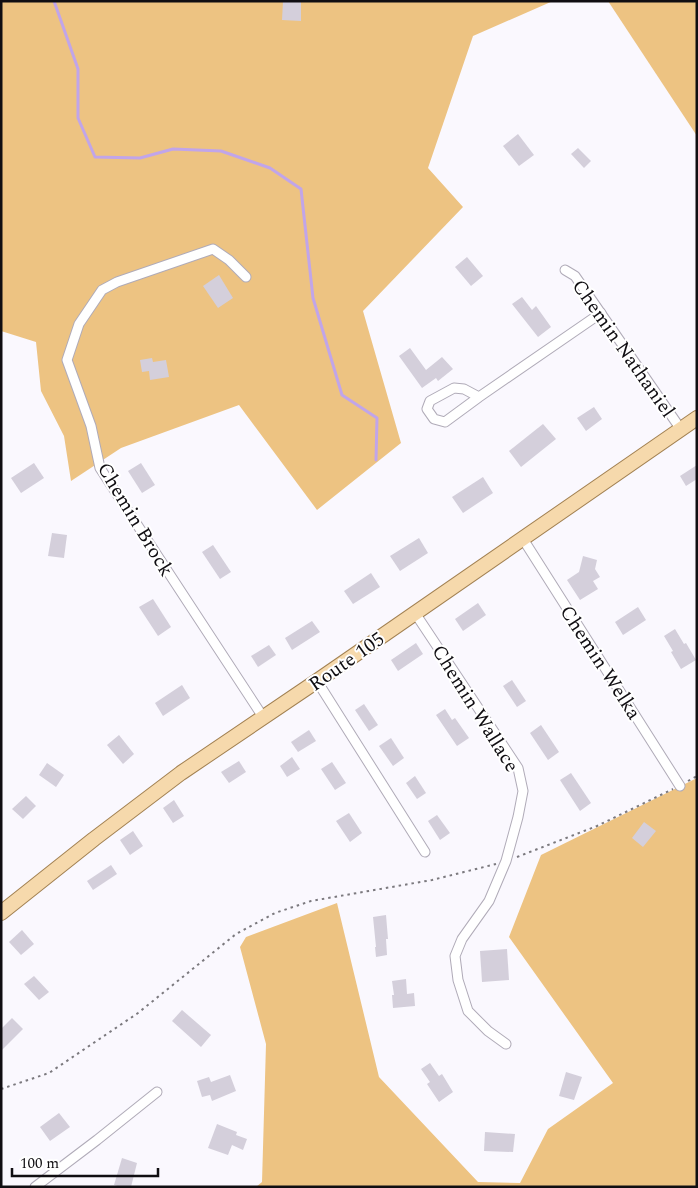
<svg xmlns="http://www.w3.org/2000/svg" width="698" height="1188" viewBox="0 0 698 1188" font-family="Spectral,serif">
<style>
.green{fill:#edc382}
.lines{fill:none;stroke-linecap:round;stroke-linejoin:round}
.stream{stroke:#c1a5e9;stroke-width:3}
.building{fill:#d4cfdb}
.street-casing{stroke:#b0abb8;stroke-width:11}
.primary-casing{stroke:#a28152;stroke-width:16}
.path{stroke:#7b797e;stroke-width:2;stroke-dasharray:2.5 4;stroke-linecap:butt}
.street{stroke:#fff;stroke-width:9}
.primary{stroke:#f6d9ac;stroke-width:14}
.labels{text-anchor:middle;stroke-width:4;stroke-linejoin:round;paint-order:stroke}
.street-label{font-size:20px;fill:#100e12;stroke:#fff}
</style>
<rect width="100%" height="100%" fill="#faf8fe"/>
<g class="green">
<polygon points="1,1 553,1 473,36 428,168 463,207 363,311 401,443 317,510 239,405 121,448 71,481 64,436 41,391 36,342 1,331"/>
<polygon points="609,1 697,1 697,136 608,1"/>
<polygon points="697,778 697,1187 256,1187 262,1182 266,1044 240,947 246,937 337,903 379,1077 478,1182 520,1183 548,1129 613,1083 509,937 541,855"/>
</g>
<g class="lines">
<polyline class="stream" points="54,1 78,69 78,118 95,157 140,158 173,149 221,151 270,168 301,189 313,298 342,395 377,418 376,460"/>
</g>
<g class="building">
<polygon points="283,1 301,1 301,21 282,20"/>
<polygon points="518,134 534,155 519,166 503,146"/>
<polygon points="578,148 591,161 584,168 571,154"/>
<polygon points="467,257 483,276 471,286 455,267"/>
<polygon points="219,275 233,298 218,308 203,286"/>
<polygon points="522,297 532,310 536,306 551,327 538,337 512,304"/>
<polygon points="410,348 426,370 442,357 453,369 438,381 436,378 422,388 399,356"/>
<polygon points="152,358 153,362 166,360 169,377 150,380 149,371 142,372 140,360"/>
<polygon points="594,407 602,419 586,431 577,418"/>
<polygon points="543,424 556,439 521,467 509,451"/>
<polygon points="34,463 44,478 21,493 11,478"/>
<polygon points="141,463 155,485 142,493 128,471"/>
<polygon points="697,465 697,479 686,486 680,476"/>
<polygon points="483,477 493,493 463,513 452,497"/>
<polygon points="52,533 67,535 64,558 48,556"/>
<polygon points="419,538 428,553 400,571 390,556"/>
<polygon points="213,545 231,572 220,579 202,552"/>
<polygon points="583,556 597,560 595,569 600,577 593,581 598,589 580,600 567,580 579,572"/>
<polygon points="371,573 380,587 353,604 344,591"/>
<polygon points="153,599 171,627 158,636 139,607"/>
<polygon points="478,603 486,615 463,631 455,619"/>
<polygon points="638,607 646,620 623,635 615,622"/>
<polygon points="312,621 320,632 292,650 285,638"/>
<polygon points="675,629 684,644 686,643 696,660 681,669 671,652 673,651 664,636"/>
<polygon points="416,643 423,654 398,671 391,660"/>
<polygon points="269,645 276,655 258,667 251,656"/>
<polygon points="512,680 526,701 517,707 503,686"/>
<polygon points="182,685 190,698 163,716 155,703"/>
<polygon points="364,704 378,725 369,731 355,710"/>
<polygon points="445,709 452,720 455,718 469,738 457,746 436,715"/>
<polygon points="541,725 559,752 548,760 530,733"/>
<polygon points="309,730 316,741 298,752 291,742"/>
<polygon points="119,735 134,754 123,764 107,745"/>
<polygon points="391,738 404,758 393,766 379,746"/>
<polygon points="292,757 300,769 287,777 280,766"/>
<polygon points="239,761 246,772 229,783 221,772"/>
<polygon points="332,762 346,783 335,790 321,769"/>
<polygon points="47,763 64,775 56,787 39,775"/>
<polygon points="571,773 591,803 580,811 560,780"/>
<polygon points="415,776 426,793 417,799 406,783"/>
<polygon points="26,796 36,806 23,819 12,809"/>
<polygon points="174,800 184,816 173,823 163,808"/>
<polygon points="349,813 362,833 350,842 336,821"/>
<polygon points="437,815 450,833 440,840 428,821"/>
<polygon points="644,822 656,831 643,847 632,838"/>
<polygon points="133,831 143,846 130,855 120,840"/>
<polygon points="111,865 117,874 93,890 87,881"/>
<polygon points="386,915 388,939 386,939 387,955 376,957 375,947 376,947 373,917"/>
<polygon points="22,930 34,944 21,955 9,942"/>
<polygon points="507,949 509,980 482,982 480,951"/>
<polygon points="34,976 49,992 39,1000 24,984"/>
<polygon points="406,979 407,994 414,993 415,1006 393,1008 392,995 394,995 392,981"/>
<polygon points="182,1010 211,1035 201,1047 172,1021"/>
<polygon points="12,1018 23,1029 1,1051 1,1029"/>
<polygon points="430,1063 439,1076 442,1074 453,1092 439,1102 427,1084 430,1082 421,1069"/>
<polygon points="566,1072 582,1077 574,1100 559,1096"/>
<polygon points="230,1075 236,1091 212,1101 210,1095 202,1097 197,1081 209,1077 211,1082"/>
<polygon points="59,1113 70,1127 50,1141 40,1127"/>
<polygon points="217,1124 237,1132 236,1135 247,1139 243,1150 232,1145 228,1155 208,1148"/>
<polygon points="485,1132 515,1134 513,1152 484,1151"/>
<polygon points="122,1158 137,1163 131,1187 121,1187 114,1185"/>
</g>
<g class="lines">
<g class="street-casing">
<g id="street">
<polyline points="565,270 575,276 680,428"/>
<polyline points="246,277 229,260 213,249 117,282 102,290 79,324 67,360 91,426 100,468 263,717"/>
<polyline points="479,397 464,389 454,388 430,401 427,409 434,419 445,422 479,397 601,313"/>
<polyline points="523,539 680,786"/>
<polyline points="415,613 518,768 523,791 518,817 506,861 489,901 462,939 455,956 458,980 468,1011 488,1031 506,1044"/>
<polyline points="317,681 425,852"/>
<polyline points="35,1187 97,1140 157,1092"/>
</g>
</g>
<g class="primary-casing">
<polyline id="primary" points="1,913 94,839 181,773 317,681 697,418"/>
</g>
<g class="path">
<polyline points="688,781 697,776"/>
<polyline points="517,857 597,826 673,789"/>
<polyline points="1,1089 49,1073 138,1013 236,934 275,913 311,901 432,880 496,864"/>
</g>
<use href="#street" class="street"/>
<use href="#primary" class="primary"/>
</g>
<g class="labels">
<g class="street-label">
<text transform="translate(624 348) rotate(55)" y="7">Chemin Nathaniel</text>
<text transform="translate(136 519) rotate(59)" y="7">Chemin Brock</text>
<text transform="translate(346 661) rotate(-35)" y="7">Route 105</text>
<text transform="translate(601 662) rotate(57)" y="7">Chemin Welka</text>
<text transform="translate(476 708) rotate(58)" y="7">Chemin Wallace</text>
</g>
</g>
<rect width="698" height="1188" fill="none" stroke="#100e12" stroke-width="5"/>
<path d="M12 1168v8h146v-8" fill="none" stroke="#100e12" stroke-width="2.5"/>
<text x="20" y="1168" font-size="15" fill="#100e12" stroke="#ffffff" stroke-width="4" paint-order="stroke">100 m</text>
</svg>
